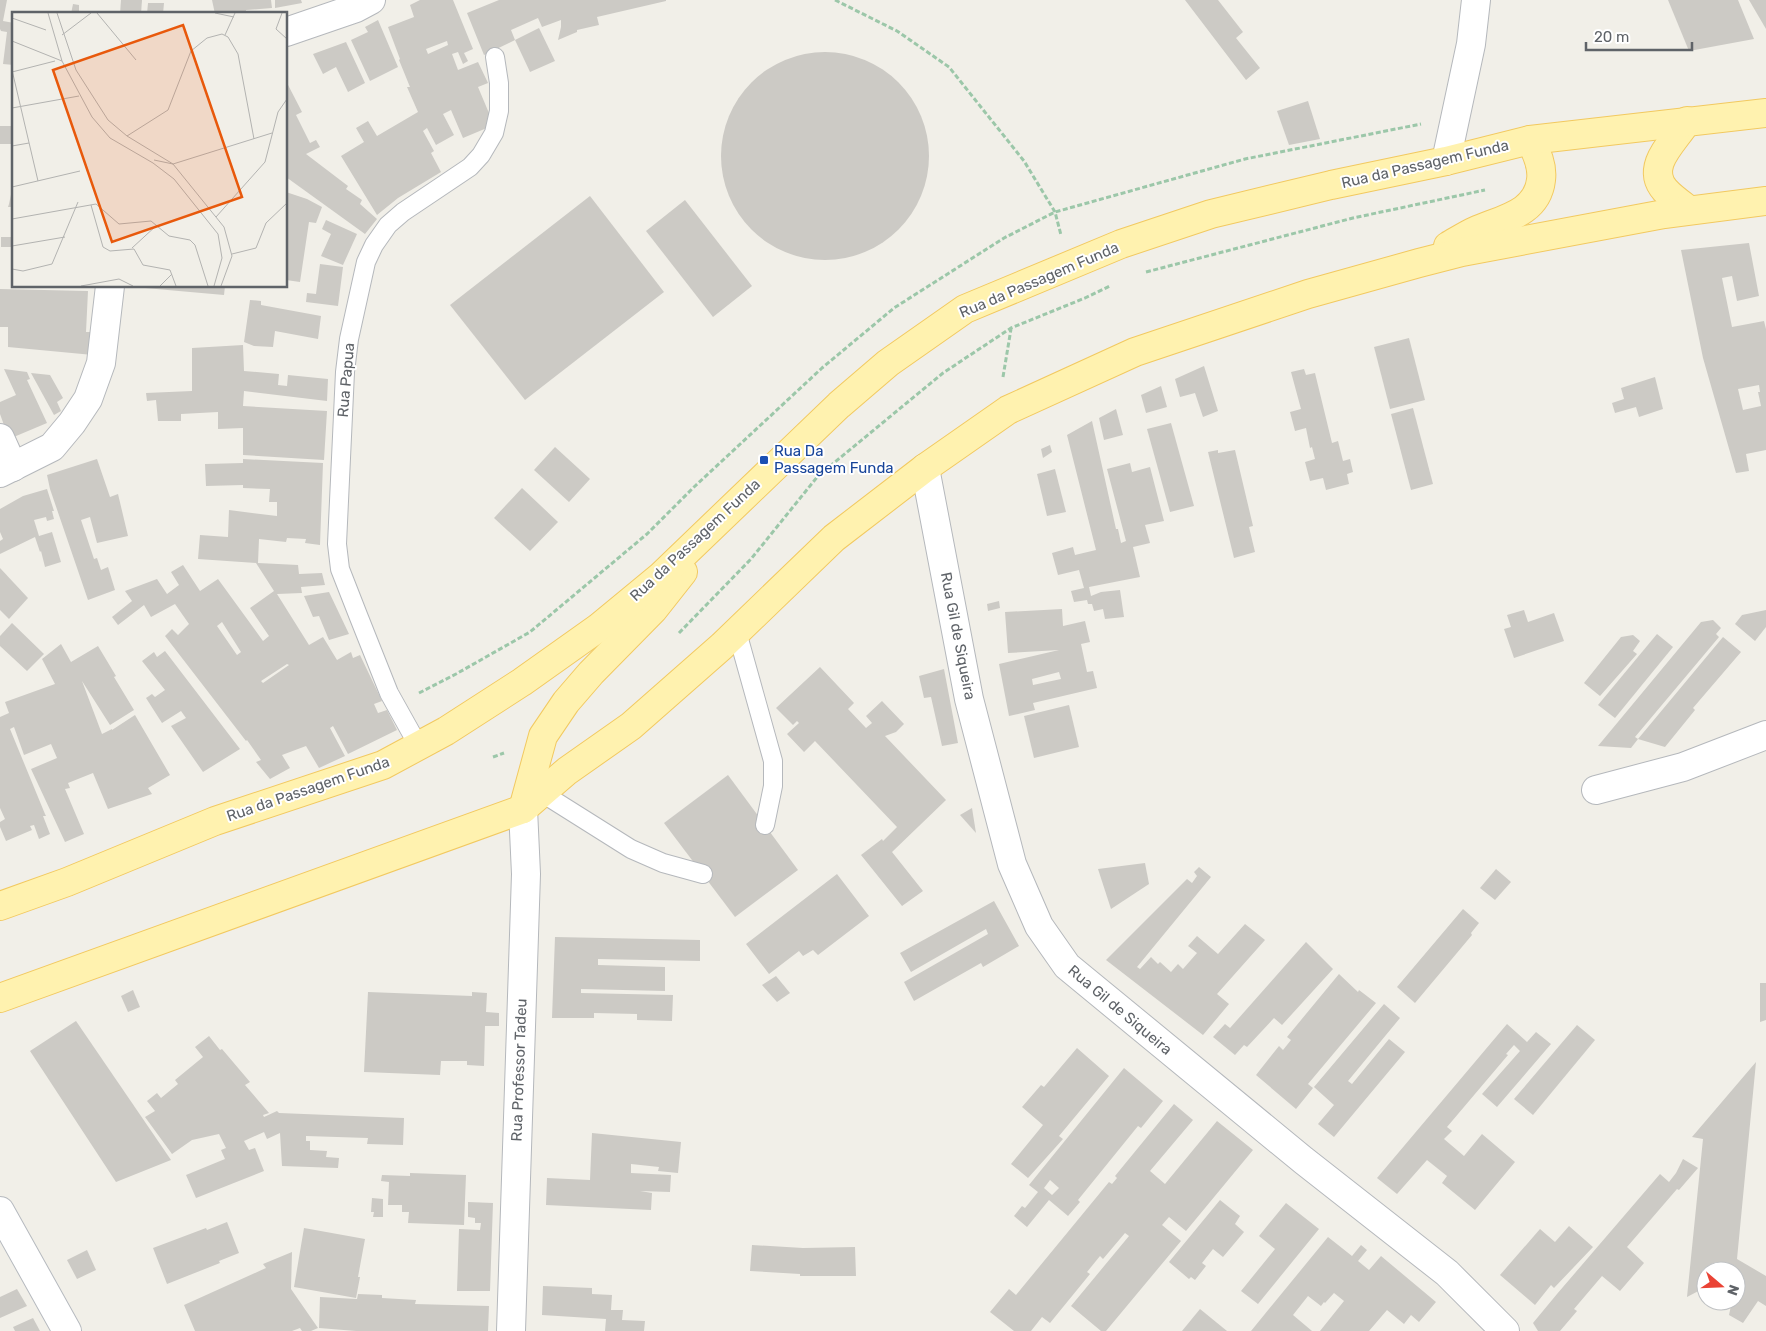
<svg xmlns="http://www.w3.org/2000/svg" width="1766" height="1331" viewBox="0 0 1766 1331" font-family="Rubik,sans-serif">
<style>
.building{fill:#cccac5;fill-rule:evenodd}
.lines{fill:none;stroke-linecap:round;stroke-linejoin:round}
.lane-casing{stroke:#b5b8bc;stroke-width:20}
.street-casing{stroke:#b5b8bc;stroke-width:30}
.secondary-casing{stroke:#b6babf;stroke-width:30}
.primary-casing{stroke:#f2c960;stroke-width:30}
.path{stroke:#9cc7a9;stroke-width:3;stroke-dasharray:5 2.5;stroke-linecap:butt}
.lane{stroke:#fff;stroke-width:18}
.street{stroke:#fff;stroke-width:28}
.secondary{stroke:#fff;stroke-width:28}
.primary{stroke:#fff2af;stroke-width:28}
.transit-dot{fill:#1a4fb4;stroke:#fff;stroke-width:2}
.labels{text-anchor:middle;stroke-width:4;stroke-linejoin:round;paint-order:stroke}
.street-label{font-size:15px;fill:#5f6368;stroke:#fff}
.transit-label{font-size:15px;fill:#164399;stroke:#fff;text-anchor:start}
.inset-road{fill:none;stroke:#b3b3b1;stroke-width:1}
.view{fill:#e8590c;fill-opacity:0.15;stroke:#e8590c;stroke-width:2.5}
.inset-edge{fill:none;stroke:#5f6368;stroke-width:2.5}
</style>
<rect width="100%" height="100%" fill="#f1efe8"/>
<g class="building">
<polygon points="0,0 7,0 3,21 14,23 14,65 3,64 7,32 1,31 0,29"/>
<polygon points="121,0 142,0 141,14 120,14"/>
<polygon points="212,0 271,0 272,8 246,10 246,14 215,14"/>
<polygon points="275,0 301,0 302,3 275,8"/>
<path d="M420,0h33l20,49 -9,4 4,8 -5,3 -5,-12 -6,2 6,16 20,-8 10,21 -10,4 16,38 -31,13 -12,-28 -8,4 11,21 -18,10 -9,-17 -4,3 11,20 -3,2 10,19 -43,26 -21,17 -36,-59 23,-14 -8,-14 12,-7 9,15 41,-24 -11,-25h3l-11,-27 1,-1 -12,-32 26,-10 -4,-12zM447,41l1,4 -20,9 -2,-5z"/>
<polygon points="499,0 666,0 666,1 597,17 599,25 577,30 577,32 558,40 561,27 561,20 542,27 538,18 511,30 515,40 484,55 467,13"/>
<polygon points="1185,0 1218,0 1243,32 1236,38 1260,68 1246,80"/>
<polygon points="1668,0 1738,0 1754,39 1689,51"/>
<polygon points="1749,0 1766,0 1766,29"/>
<polygon points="148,3 164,3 163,14 147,14"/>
<polygon points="73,4 79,5 79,14 71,14"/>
<polygon points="41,11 53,13 53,14 41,14"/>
<polygon points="378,20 398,67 370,81 351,40 368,32 365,27"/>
<polygon points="539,28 555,61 530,72 515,40"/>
<polygon points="346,42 365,83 348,92 336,67 323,74 313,54"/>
<circle cx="825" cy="156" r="104"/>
<polygon points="286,81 302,112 296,115 310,143 316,140 320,147 306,154 348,186 346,189 362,200 360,204 377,219 365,234 286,177"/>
<polygon points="1308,101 1320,139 1289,145 1277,111"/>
<rect x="0" y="126" width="14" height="18"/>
<polygon points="13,185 14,207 8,207 9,204"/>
<polygon points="286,192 307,199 322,207 316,223 309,222 300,282 286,280"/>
<polygon points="590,196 664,292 525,400 450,305"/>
<polygon points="685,200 752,286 713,317 646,231"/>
<polygon points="326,220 357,234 343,265 321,256 331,234 322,229"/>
<polygon points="11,227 14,227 14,247 1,247 1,237 11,237"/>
<path d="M1749,243l10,53 -22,5 -5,-25 -10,2 10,49 32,-6 2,8v121l-20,4 3,17 -13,2 -33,-115 -22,-108zM1759,385l1,7h-2l3,14 -18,4 -5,-21z"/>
<polygon points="320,264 343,267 338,306 306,302 307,293 316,294"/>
<polygon points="145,286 225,286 224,295 145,288"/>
<polygon points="0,289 88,291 86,332 93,332 93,355 8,347 8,327 0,327"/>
<polygon points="250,300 261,301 261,305 321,316 318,339 275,331 273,347 254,346 244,342"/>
<polygon points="1409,338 1425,400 1390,409 1374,347"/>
<polygon points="243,345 244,371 279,374 278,385 287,386 288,375 328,379 327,401 244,391 243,406 327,411 324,460 243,455 243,428 218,429 218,412 181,414 181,421 158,421 156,400 147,401 146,393 192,391 192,348"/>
<polygon points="1204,366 1218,411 1203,417 1195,393 1180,397 1175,379"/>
<polygon points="4,369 27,372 30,379 27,380 47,423 9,439 0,414 0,402 16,395"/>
<polygon points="1304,369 1306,375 1315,373 1332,443 1338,441 1343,461 1350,459 1353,472 1347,474 1349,484 1326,490 1323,478 1310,481 1305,462 1315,459 1312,447 1310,448 1306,428 1295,431 1290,412 1301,409 1291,372"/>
<polygon points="31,373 50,375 63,398 57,402 61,411 54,415"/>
<polygon points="1655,377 1663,409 1639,417 1636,407 1615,413 1612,403 1624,399 1621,388"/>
<polygon points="1161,386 1167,407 1146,413 1141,395"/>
<polygon points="1413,408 1433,484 1411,490 1391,414"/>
<polygon points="1116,409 1123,435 1104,440 1099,418"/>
<polygon points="1092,421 1116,529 1118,529 1121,543 1126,541 1107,469 1130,463 1132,472 1150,467 1164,521 1145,525 1150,543 1133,547 1140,577 1089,587 1091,596 1101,592 1120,590 1124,617 1105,619 1103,609 1094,611 1092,604 1088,604 1087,600 1074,602 1071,591 1084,588 1079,570 1058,575 1052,553 1073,547 1075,555 1096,550 1067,435"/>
<polygon points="1171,423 1194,506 1170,512 1147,429"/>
<polygon points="1050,445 1052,452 1043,458 1041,449"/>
<polygon points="555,447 590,479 569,502 534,470"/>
<polygon points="1218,450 1218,453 1235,450 1253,526 1249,527 1255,552 1234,558 1208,452"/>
<polygon points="97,459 110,497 118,494 128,536 97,543 90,517 81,520 94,559 97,558 101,570 108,567 115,590 88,600 50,489 47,475"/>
<path d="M243,459l80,4 -3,82 -15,-2 1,-4 -19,-1 -1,4 -27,-3 -1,24 40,2 1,9 23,-1 3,12 -24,2 1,6 -25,1 32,51 14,-8 14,23 14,-8 2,6 7,-3 22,46 -8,3 4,9 9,-3 10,20 -49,24 -15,-28 -3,2 15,28 -26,12 -13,-22 -24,9 8,13 -20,11 -14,-17 5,-2 -14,-20 -1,1 -81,-105 7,-7 6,6 11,-11 -14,-20 -24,13 -7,-12 -26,20 -6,-8 20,-16 -7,-10 32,-12 10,15 12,-9 -8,-13 12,-7 17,26 18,-12 45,62 6,-5 -19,-28 24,-17 -18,-28 -58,-4 2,-24 28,2 1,-27 48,6v-14h-8l1,-13 -27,-1v-3l-37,1 -1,-22 38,-1zM222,622l19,30 -4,3 -20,-29zM287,664l2,1 -26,18 -2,-2z"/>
<polygon points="1055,469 1066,512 1047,516 1037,474"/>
<polygon points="522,488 558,522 530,551 494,518"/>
<polygon points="47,489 54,511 52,511 54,519 47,521 46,517 34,520 39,536 52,532 61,562 45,567 41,551 40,552 35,537 0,554 0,541 3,539 0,532 0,509 23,496"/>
<polygon points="0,568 28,598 9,619 0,610"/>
<polygon points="329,592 349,634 329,640 319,616 313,617 304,596"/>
<polygon points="999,601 1000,608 988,611 987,604"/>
<path d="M1062,609l1,17 22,-5 5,21 -9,2 6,28 6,-1 4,17 -64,15 2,7 -26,6 -10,-52 60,-14 -51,3 -3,-41zM1059,672l2,7 -28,6 -1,-6z"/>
<polygon points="1524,610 1528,622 1554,613 1564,641 1514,658 1504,629 1511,627 1507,615"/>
<polygon points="1766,610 1766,627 1755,641 1735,624 1742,615"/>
<polygon points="1713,620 1721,628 1716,634 1719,637 1635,737 1638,739 1631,748 1598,746 1701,622"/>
<polygon points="12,623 44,654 27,671 0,646 0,636"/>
<polygon points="1657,634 1673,647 1615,718 1598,705"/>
<polygon points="1633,635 1640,641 1633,651 1637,654 1600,696 1584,683 1621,637"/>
<polygon points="1723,637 1741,652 1693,708 1695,710 1665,747 1638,739"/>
<polygon points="61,644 71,662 98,646 116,676 114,677 134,710 110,725 82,681 102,734 112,729 112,730 135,715 170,775 148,788 152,794 108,809 93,773 68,783 70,788 65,789 84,834 65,842 31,769 57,758 51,744 24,755 14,727 10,729 45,814 46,816 43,816 50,834 39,839 34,825 30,826 32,830 6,841 0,827 0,822 5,819 0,808 0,717 9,713 5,702 55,684 42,659"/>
<polygon points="165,651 240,749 203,772 171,726 186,718 181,711 162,723 146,698 152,694 155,697 165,690 142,661 154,652 157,657"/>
<polygon points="820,667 854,703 848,709 866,728 872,723 866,716 882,701 904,724 896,732 885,736 946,800 892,852 923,891 902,906 861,855 882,839 883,841 897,827 815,741 804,752 787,734 799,723 797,721 793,725 776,708"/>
<polygon points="944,669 958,743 942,746 931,697 924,698 919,676"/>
<polygon points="1069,705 1079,747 1034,758 1024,716"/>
<polygon points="728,775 798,870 735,917 664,823"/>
<polygon points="972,808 976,833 960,815"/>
<polygon points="1145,863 1149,884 1111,909 1098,869"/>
<polygon points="1199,867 1211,877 1137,967 1140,969 1151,957 1158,964 1160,962 1171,972 1178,964 1183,969 1197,953 1188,946 1197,936 1218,954 1245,924 1265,940 1217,994 1229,1004 1203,1035 1106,960 1187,879 1192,883 1197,876 1194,872"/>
<polygon points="1496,869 1511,882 1495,900 1480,888"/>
<polygon points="837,874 869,916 818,955 813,950 803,956 799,951 769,974 746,944"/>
<polygon points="994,901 1019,946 983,967 981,963 914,1001 904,982 988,934 986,929 911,972 900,953"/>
<polygon points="1463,909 1479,923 1471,933 1472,935 1415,1003 1397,987"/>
<polygon points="555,937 700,940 700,961 598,959 598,965 665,967 665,991 581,989 581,993 673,995 672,1021 637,1020 637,1014 594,1013 594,1018 552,1018"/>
<polygon points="1306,942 1333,969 1282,1025 1274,1018 1247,1047 1244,1045 1235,1055 1213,1037 1225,1024 1230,1028"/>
<polygon points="1339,974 1358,992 1359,990 1376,1003 1308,1084 1313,1088 1296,1109 1256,1075 1279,1046 1283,1050 1291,1040 1287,1037"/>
<polygon points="776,976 790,993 777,1002 762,985"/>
<polygon points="1760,983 1766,983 1766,1020 1760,1022"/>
<polygon points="133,990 140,1007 128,1012 121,996"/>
<polygon points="368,992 472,996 472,992 487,993 486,1012 499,1013 499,1026 485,1026 484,1066 467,1065 467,1061 441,1061 440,1075 364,1072"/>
<polygon points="1384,1004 1400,1018 1348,1081 1352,1084 1389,1039 1405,1052 1334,1137 1318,1124 1334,1105 1314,1087"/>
<polygon points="76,1021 171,1160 116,1182 30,1051"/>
<polygon points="1507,1024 1527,1042 1536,1032 1551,1044 1497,1107 1482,1094 1520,1051 1514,1045 1506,1054 1508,1055 1447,1127 1452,1131 1444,1139 1464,1156 1482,1134 1515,1162 1475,1210 1442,1183 1447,1176 1427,1160 1397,1194 1377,1178"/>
<polygon points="1577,1025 1595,1040 1533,1115 1514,1099"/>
<polygon points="209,1036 220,1050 222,1049 250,1082 245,1085 269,1113 263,1115 264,1117 277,1111 279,1113 404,1118 403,1145 367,1144 368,1138 306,1136 306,1141 310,1141 310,1150 327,1151 326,1157 339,1158 338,1168 282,1166 280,1133 267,1139 264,1132 244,1141 249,1150 255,1148 264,1171 196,1198 186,1175 225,1159 221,1150 226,1148 219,1134 192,1140 172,1154 145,1117 155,1111 147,1101 157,1093 161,1098 178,1084 175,1080 203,1057 195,1047"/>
<polygon points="1077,1048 1109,1076 1059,1136 1063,1139 1028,1178 1011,1164 1043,1125 1022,1107 1041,1085 1044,1087"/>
<polygon points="1756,1062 1737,1259 1766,1276 1766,1306 1758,1301 1743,1323 1729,1315 1732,1301 1736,1301 1736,1271 1706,1271 1706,1287 1687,1297 1703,1139 1692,1137"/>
<path d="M1124,1068l39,33 -22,27 -3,-2 -60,74 2,2 -12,14 -19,-16 -22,27 -13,-11 8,-10 3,2 13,-16 -9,-7zM1050,1180l9,8 -7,7 -8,-7z"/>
<polygon points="1174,1104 1193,1120 1150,1171 1165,1184 1217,1121 1253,1150 1186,1231 1169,1217 1162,1225 1181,1241 1106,1331 1101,1331 1071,1306 1129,1236 1125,1233 1103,1259 1100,1256 1087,1272 1090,1274 1050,1323 1042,1317 1031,1331 1014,1331 990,1312 1009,1289 1016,1295 1109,1182 1112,1184 1117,1178 1115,1176"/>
<polygon points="592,1133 681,1142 678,1173 658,1171 659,1167 631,1164 631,1173 671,1175 670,1192 640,1191 652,1193 651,1210 546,1205 547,1178 590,1180"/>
<polygon points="1683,1159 1698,1168 1679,1190 1677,1189 1627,1247 1644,1263 1620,1291 1602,1276 1574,1309 1577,1311 1560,1331 1538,1331 1533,1323 1557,1294 1660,1174 1669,1182 1676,1173"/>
<polygon points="410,1173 466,1175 464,1225 408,1223 409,1212 402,1212 402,1205 388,1205 389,1182 381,1181 382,1175 410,1176"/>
<polygon points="372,1198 383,1199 383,1217 373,1217 374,1212 371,1212"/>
<polygon points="1220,1200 1240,1216 1235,1224 1244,1232 1223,1257 1213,1249 1202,1263 1206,1266 1195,1280 1191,1277 1189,1279 1169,1262"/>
<polygon points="468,1202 493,1203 490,1291 457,1291 459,1229 480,1230 481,1223 475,1223 475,1218 468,1217"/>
<polygon points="1286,1203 1319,1229 1258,1304 1241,1291 1275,1249 1259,1236"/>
<polygon points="227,1222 239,1253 219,1261 220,1263 167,1284 153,1248 206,1228 207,1230"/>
<polygon points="1569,1226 1593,1247 1554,1288 1551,1285 1535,1305 1500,1275 1540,1229 1555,1242"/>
<polygon points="304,1228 365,1239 358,1277 360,1277 356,1298 294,1287"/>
<polygon points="1328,1237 1352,1256 1361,1245 1367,1250 1358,1261 1369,1270 1381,1256 1436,1302 1419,1322 1411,1315 1404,1324 1387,1310 1369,1331 1320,1331 1344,1301 1334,1293 1325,1303 1324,1302 1321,1306 1308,1296 1293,1315 1312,1331 1251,1331"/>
<polygon points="752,1245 803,1248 855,1247 856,1276 800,1276 800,1274 750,1271"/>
<polygon points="87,1250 96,1270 77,1279 67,1260"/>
<polygon points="292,1252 291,1289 318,1328 311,1331 302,1331 300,1328 292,1331 195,1331 184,1305 266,1268 263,1264"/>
<polygon points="543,1286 592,1288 592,1294 612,1295 611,1310 623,1310 622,1320 645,1321 644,1331 605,1331 606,1319 542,1315"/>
<polygon points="17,1289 27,1306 0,1318 0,1297"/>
<polygon points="358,1294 382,1295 382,1298 416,1300 415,1304 489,1306 488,1331 356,1331 319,1328 320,1297 357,1299"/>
<polygon points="1200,1309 1227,1331 1182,1331"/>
<polygon points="33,1318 40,1331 15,1331 13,1327"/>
</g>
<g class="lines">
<g class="lane-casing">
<g id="lane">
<polyline points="737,632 773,761 773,786 765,825"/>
<polyline points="418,745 389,693 358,615 340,569 337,544 345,372 349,339 366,262 374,245 388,225 403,212 470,167 481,155 494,133 499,111 499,83 495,57"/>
<polyline points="542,793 631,849 663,863 703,874"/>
</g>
</g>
<g class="street-casing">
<g id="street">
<polyline points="286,32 356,8 371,0"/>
<polyline points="1446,161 1471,44 1476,0"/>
<polyline points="0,438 13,467"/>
<polyline points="925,468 969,699 1012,864 1039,926 1067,966 1303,1160 1447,1273 1505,1331"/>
<polyline points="0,473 52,447 72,423 88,399 101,363 110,286"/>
<polyline points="1596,790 1683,767 1766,735"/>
<polyline points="511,1331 526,874 523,809"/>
</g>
</g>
<g class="secondary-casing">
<polyline id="secondary" points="0,1211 67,1331"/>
</g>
<g class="primary-casing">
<g id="primary">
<path d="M1687,121c-12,20 -43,45 -22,69 7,8 16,14 24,20"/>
<path d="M1448,246c9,-5 18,-11 27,-15 27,-12 62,-17 66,-51 2,-14 -4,-27 -11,-40"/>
<polyline points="523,809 543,736 566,702 591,673 653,610 683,572"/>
<polyline points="0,906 67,882 215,821 383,765 446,731 522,682 598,628 661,576 839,405 888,363 965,309 1121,244 1211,214 1331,185 1446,161 1530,140 1766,113"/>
<polyline points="0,998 523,809 567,771 631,726 722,646 834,538 925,468 1008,410 1135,352 1308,294 1419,263 1462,252 1664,214 1766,201"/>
</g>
</g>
<g class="path">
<polyline points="835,0 897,31 949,67 1024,161 1055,212 1061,235"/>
<polyline points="1146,272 1353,218 1485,190"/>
<polyline points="1003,377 1011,329"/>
<polyline points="679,633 751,559 818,476 943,373 1011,328 1085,298 1110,286"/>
<polyline points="419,693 456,674 530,632 647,534 694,487 822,368 894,308 1004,238 1055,212 1245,159 1421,124"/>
<polyline points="493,757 504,753"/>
</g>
<use href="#lane" class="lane"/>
<use href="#street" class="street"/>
<use href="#secondary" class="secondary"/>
<use href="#primary" class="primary"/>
</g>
<rect class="transit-dot" x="759" y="455" width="10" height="10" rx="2.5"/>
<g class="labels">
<g class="street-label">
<text transform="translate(1425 164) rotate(-13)" y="5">Rua da Passagem Funda</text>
<text transform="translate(1039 280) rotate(-23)" y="5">Rua da Passagem Funda</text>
<text transform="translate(346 380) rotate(-85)" y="5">Rua Papua</text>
<text transform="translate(695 540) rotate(-43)" y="5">Rua da Passagem Funda</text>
<text transform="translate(958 636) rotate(79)" y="5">Rua Gil de Siqueira</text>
<text transform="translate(308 789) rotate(-19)" y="5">Rua da Passagem Funda</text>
<text transform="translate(1120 1010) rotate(40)" y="5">Rua Gil de Siqueira</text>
<text transform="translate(519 1070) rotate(-88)" y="5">Rua Professor Tadeu</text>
</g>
<g class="transit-label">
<text x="774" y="456">Rua Da<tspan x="774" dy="17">Passagem Funda</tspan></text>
</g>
</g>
<g transform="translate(12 12)">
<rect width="275" height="275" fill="#f1efe8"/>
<path class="inset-road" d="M36,1l14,48 30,56 18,21 43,25 21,16 44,55 4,24 -8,28M45,1l19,57 32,50 19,16 46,28 51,63 8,29 -11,30M85,1l39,47M203,1l19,4M270,1l-6,16 11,10M0,6l34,12M50,23l29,-22M213,23l10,-22M0,29l50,20M0,58l26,111M0,60l43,-11M0,96l67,-12M115,124l41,-26 23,-59 16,-13 15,-4 6,3 10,17 16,85M0,134l17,-3M142,148l19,4M161,152l99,-31M0,175l68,-16M79,193l12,42 7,4 24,-2 9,16 27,5 6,16M204,205l49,-55 13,-50 9,-13M0,207l84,-15 23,20 32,-3 18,15 21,4 5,5 13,41M0,234l53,-9M120,236l25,-23M220,242l24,-6 10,-25 21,-20M0,257l11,2 29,-7 26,-62M69,274l38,-7 14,7M148,274l12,-12"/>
<path class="view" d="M171,13l59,172 -130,45 -59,-172z"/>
<rect width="275" height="275" class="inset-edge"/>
</g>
<g transform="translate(1721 1286) rotate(109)"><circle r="24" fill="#ffffff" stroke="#bfc1c3"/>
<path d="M0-4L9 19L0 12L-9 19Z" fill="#ea4335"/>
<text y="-8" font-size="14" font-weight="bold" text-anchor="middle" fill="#5f6368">N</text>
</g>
<path d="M1586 42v8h106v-8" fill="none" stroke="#5f6368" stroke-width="2.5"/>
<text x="1594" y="42" font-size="15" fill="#5f6368" stroke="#ffffff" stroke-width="4" paint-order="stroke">20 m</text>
</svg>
